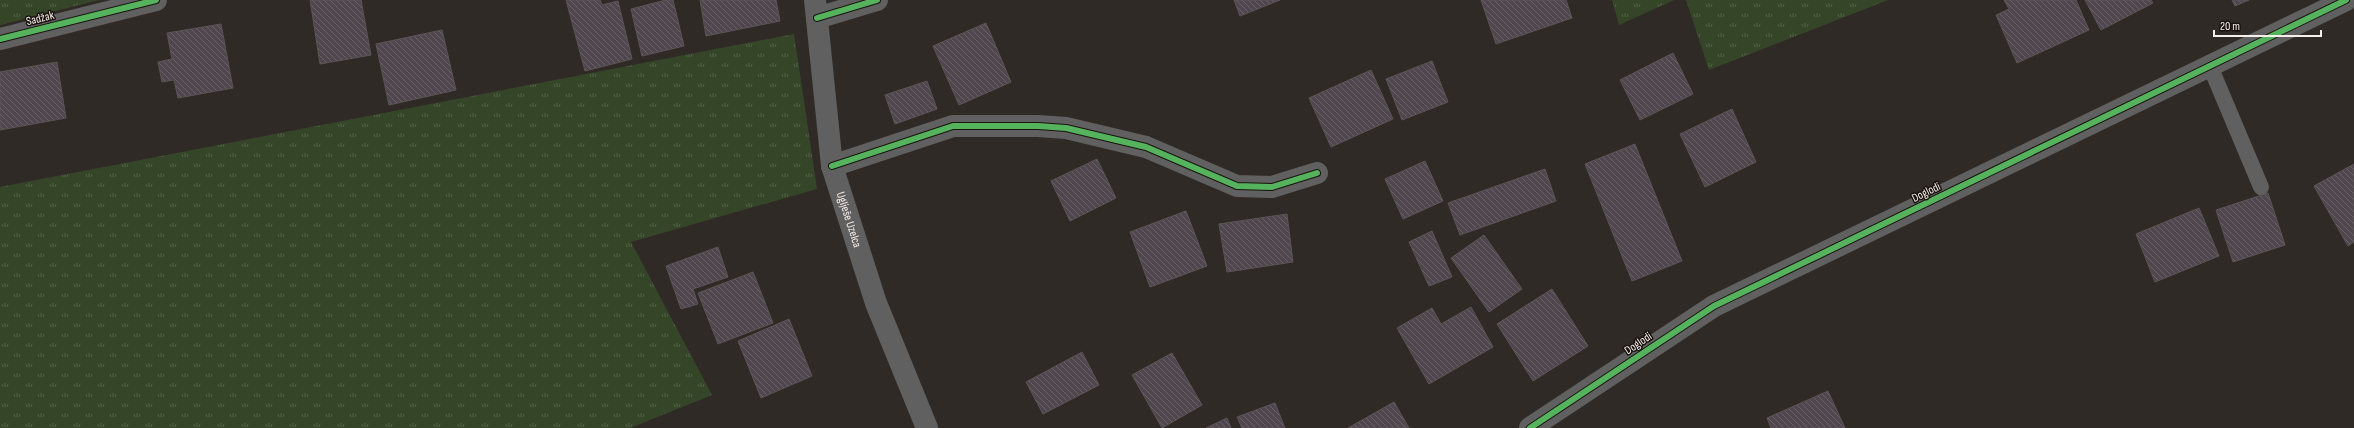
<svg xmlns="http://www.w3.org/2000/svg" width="2354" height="428" viewBox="0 0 2354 428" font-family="'Sofia Sans Condensed',sans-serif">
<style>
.grass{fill:url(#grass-tufts)}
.building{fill:url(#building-back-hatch);stroke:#5a5556}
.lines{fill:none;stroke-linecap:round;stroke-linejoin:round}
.lane{stroke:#606060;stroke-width:16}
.street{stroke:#606060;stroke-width:22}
.cycleway-casing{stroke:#19130f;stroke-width:8}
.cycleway{stroke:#56b35d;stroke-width:6}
.labels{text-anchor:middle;stroke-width:3;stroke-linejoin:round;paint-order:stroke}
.street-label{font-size:12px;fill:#f7efea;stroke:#19130f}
</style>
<defs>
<pattern id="grass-tufts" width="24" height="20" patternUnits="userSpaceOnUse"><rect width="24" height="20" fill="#354628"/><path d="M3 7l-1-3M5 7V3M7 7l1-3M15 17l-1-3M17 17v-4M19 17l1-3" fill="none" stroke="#536147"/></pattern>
<pattern id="building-back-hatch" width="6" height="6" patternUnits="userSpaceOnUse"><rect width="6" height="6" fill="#50464e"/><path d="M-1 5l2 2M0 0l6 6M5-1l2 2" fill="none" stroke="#6a6168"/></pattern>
</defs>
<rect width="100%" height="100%" fill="#302a26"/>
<g class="grass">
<polygon points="0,0 99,0 0,25"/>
<polygon points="1612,0 1674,0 1619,25"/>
<polygon points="1686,0 1888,0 1709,70"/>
<polygon points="794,34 817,189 631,242 712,395 630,428 0,428 0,187"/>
</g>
<g class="building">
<polygon points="310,0 361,0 371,55 320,64"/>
<polygon points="566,0 600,0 602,5 618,1 632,59 585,71"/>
<polygon points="666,0 673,0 684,46 642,56 631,9"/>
<polygon points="700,0 776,0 780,21 706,36"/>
<polygon points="1234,0 1280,0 1240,16"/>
<polygon points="1481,0 1566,0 1572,18 1496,44"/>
<polygon points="2004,0 2076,0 2089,30 2017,63 1996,15 2009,9"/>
<polygon points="2085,0 2151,0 2153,3 2101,30"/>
<polygon points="2232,0 2249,0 2235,6"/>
<polygon points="986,23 1011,82 959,105 933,46"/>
<polygon points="221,24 233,88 178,98 174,80 162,82 158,62 172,59 167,33"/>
<polygon points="442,30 456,90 389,105 376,44"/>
<polygon points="1673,53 1693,94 1640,120 1620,80"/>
<polygon points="1432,61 1448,102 1402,120 1386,79"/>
<polygon points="57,62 66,118 0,130 0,72"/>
<polygon points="1371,70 1393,119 1331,147 1309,98"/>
<polygon points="927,81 937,109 895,124 885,95"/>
<polygon points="1732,109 1756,162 1705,187 1680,134"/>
<polygon points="1635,144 1682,261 1632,281 1585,164"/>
<polygon points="1097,159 1116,198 1070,221 1051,181"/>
<polygon points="1425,161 1443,201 1403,219 1385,179"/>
<polygon points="2354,164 2354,242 2348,246 2314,186"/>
<polygon points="1545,169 1556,201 1460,235 1448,203"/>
<polygon points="2268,193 2285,245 2233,262 2216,210"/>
<polygon points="2199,208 2219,256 2155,282 2136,234"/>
<polygon points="1186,211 1207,266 1150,287 1130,232"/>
<polygon points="1287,214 1293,262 1227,272 1219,224"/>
<polygon points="1432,231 1452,277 1429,286 1409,242"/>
<polygon points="1484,235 1522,289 1489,312 1451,258"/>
<polygon points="718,247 728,277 693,289 698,304 681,309 666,266"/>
<polygon points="753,272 773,323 718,344 698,293"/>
<polygon points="1552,289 1588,346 1533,381 1497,324"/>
<polygon points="1471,307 1493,347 1429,384 1397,328 1432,308 1441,324"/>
<polygon points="789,319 812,376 761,398 738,341"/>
<polygon points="1082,352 1099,385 1043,414 1026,382"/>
<polygon points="1172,353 1202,405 1162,428 1132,375"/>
<polygon points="1828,391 1845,428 1771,428 1767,418"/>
<polygon points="1394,402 1409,428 1348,428"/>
<polygon points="1275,403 1285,428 1242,428 1237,417"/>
<polygon points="1227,418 1231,428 1206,428"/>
</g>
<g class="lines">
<polyline class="lane" points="2210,66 2261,187"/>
<g class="street">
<path id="s1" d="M815,0l17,166 44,137 51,125"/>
<polyline points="817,18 877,0"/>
<polyline points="0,39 156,0"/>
<polyline points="832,166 953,126 1038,126 1066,128 1146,147 1237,186 1272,187 1317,173"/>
<polyline points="1530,428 1714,306 2346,0"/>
</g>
<g class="cycleway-casing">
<g id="cycleway">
<polyline points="817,18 877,0"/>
<polyline points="0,39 156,0"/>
<polyline points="832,166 953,126 1038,126 1066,128 1146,147 1237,186 1272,187 1317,173"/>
<polyline points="1530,428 1714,306 2346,0"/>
</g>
</g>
<use href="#cycleway" class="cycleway"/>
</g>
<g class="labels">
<g class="street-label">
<text transform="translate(40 18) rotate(-14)" y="4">Sadžak</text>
<text transform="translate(1926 192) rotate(-26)" y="4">Doglodi</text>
<text dy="4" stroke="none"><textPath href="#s1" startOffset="223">Uglješe Uzelca</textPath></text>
<text transform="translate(1638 343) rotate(-34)" y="4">Doglodi</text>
</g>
</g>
<path d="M2214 30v6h107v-6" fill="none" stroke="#f7efea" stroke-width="2"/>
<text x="2220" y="30" font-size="12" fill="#f7efea" stroke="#19130f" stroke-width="3" paint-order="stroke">20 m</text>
</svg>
